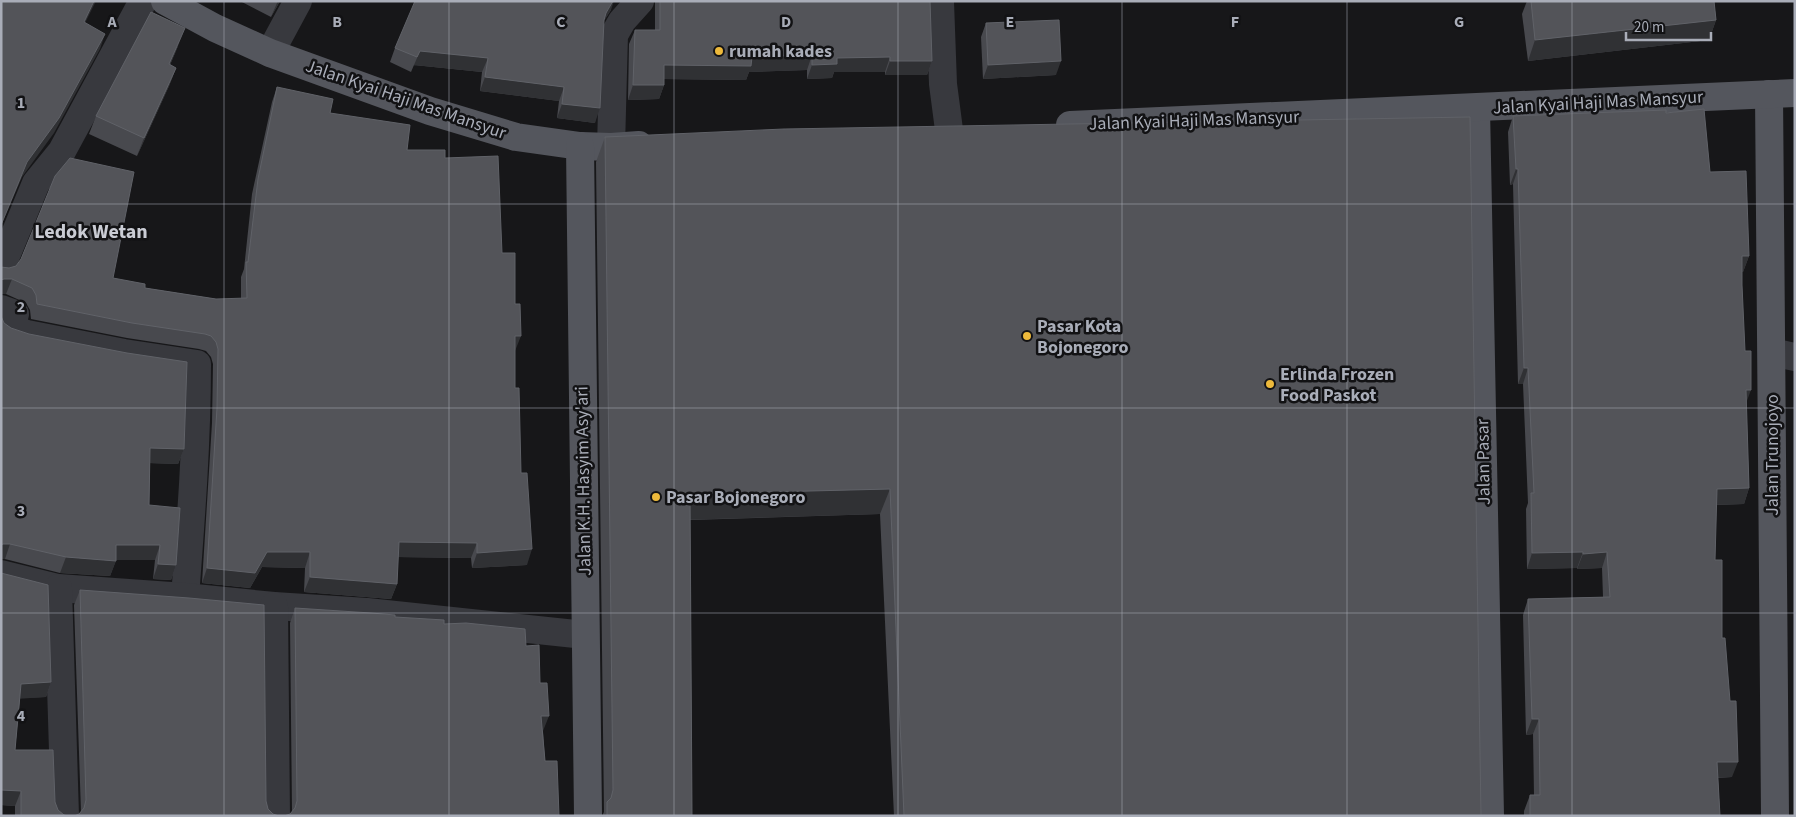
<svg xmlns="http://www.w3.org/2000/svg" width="1796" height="817" viewBox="0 0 1796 817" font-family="'Source Sans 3',sans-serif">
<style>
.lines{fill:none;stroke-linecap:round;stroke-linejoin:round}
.minor{stroke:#38393e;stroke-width:28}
.major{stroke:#54565d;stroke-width:28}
.wall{fill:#48494e}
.shaded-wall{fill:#303134}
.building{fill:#535459;stroke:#606268}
.grid{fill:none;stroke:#a9adb8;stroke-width:1;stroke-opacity:0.55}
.poi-dot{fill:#edb93b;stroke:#121214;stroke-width:2}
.labels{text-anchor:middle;stroke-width:5;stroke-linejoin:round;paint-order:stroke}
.poi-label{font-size:18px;font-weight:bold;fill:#a9adb8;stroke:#121214;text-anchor:start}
.street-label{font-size:18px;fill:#a9adb8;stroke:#121214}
.quarter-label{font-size:20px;font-weight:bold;fill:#caccd4;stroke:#121214}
.grid-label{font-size:16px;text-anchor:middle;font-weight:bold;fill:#a9adb8;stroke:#121214;stroke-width:5;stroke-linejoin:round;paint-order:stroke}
</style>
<rect width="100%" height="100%" fill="#171719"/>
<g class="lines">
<g class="minor">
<polyline points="940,2 943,84 949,130"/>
<polyline points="270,53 298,1"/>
<polyline points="611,147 614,35 622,21 640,1"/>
<polyline points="1,268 36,183 62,151 143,1"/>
<path d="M1,309l14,5 -4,14 16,6 97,19 73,11c0,77 -6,155 -12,233"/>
<polyline points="1772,352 1795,357"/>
<polyline points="1,574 58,588 185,597 274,606 367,612 585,635"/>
<polyline points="58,588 65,816"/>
<polyline points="274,606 276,816"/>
</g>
<g class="major">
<polyline points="165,1 215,28 270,53 430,111 516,137 580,146 611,147 639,145"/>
<polyline points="1769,94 1775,816"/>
<polyline points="1476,108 1490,816"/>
<polyline points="1070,125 1795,93"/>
<polyline points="580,146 588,816"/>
</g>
</g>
<g class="wall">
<polygon points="240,1 280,1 271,17"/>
<polygon points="655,1 930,1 932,61 927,75 885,75 885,72 834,72 832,78 807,79 807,70 749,72 746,80 664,79 664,85 659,99 628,100 629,44 635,30 655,30"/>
<polygon points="1527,1 1714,1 1716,20 1709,40 1528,61 1522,14"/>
<polygon points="611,10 603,22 595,123 557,118 559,101 480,91 482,72 414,65 411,72 390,62 395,48"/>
<polygon points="986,23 1056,75 983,79 981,37"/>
<polygon points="178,46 170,65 176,68 169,86 137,156 89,134 96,116"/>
<polygon points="277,87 407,150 445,158 502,253 515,351 515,388 527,565 472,568 471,558 398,557 397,584 391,599 304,592 305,568 262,567 250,588 202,583 212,423 213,364 211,357 206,351 199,349 127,338 31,319 30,310 26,303 6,294 1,294 1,267 113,278 145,288 216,299 241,299 241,277 244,269 252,194 272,102"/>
<polygon points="1666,113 1710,172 1749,256 1743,272 1742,272 1742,285 1749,488 1744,504 1716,505 1715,560 1722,638 1732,777 1718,778 1720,816 1524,816 1524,811 1530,795 1534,795 1533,734 1526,735 1523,615 1528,599 1603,597 1602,568 1577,569 1577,568 1527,569 1526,509 1528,503 1523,384 1518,384 1513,184 1510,185 1508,132 1513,116"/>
<polygon points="605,137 1481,816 894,816 880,514 690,520 692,816 602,816 604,812 596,162"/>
<polygon points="1,316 4,323 184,449 178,464 150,463 149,505 176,565 171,580 153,579 155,560 116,560 110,576 60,573 5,559 1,559"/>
<polygon points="1,573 51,682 46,697 20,698 15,750 55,802 58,810 64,815 68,816 15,816 15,806 1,805"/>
<polygon points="80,590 266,801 268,809 273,814 79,814 81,812 74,605"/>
<polygon points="295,608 395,617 444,624 526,646 540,683 543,731 545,761 290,814 292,812 290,623"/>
</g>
<g class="shaded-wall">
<polygon points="94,1 96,1 78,37 84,22"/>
<polygon points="278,1 280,1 271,17 277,3"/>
<polygon points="613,1 614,1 611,10 600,27 606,13"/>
<polygon points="1716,20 1709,40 1528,61 1535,40"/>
<polygon points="185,28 178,46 162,83 169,64"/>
<polygon points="105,34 100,49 54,133 22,177 1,226 1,225 27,162"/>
<polygon points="420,51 488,58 482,72 414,65 411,72"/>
<polygon points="812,55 807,70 749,72 746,80 659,79 664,65 752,57"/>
<polygon points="890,57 885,72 834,72 832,78 807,79 812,65 837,58"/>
<polygon points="890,61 932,61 927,75 885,75"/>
<polygon points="1061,61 1056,75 983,79 988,65"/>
<polygon points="176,68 169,86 137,156 144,138"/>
<polygon points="485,77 564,87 559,101 480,91"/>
<polygon points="633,85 664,85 659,99 628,100"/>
<polygon points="562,104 600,108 595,123 557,118"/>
<polygon points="1516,169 1518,169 1513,184 1510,185"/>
<polygon points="1742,256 1749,256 1743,272 1737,272"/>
<polygon points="4,279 12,279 6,294 1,294 1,280"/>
<polygon points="515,336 521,336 515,351"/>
<polygon points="1524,368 1528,368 1523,384 1518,384"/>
<polygon points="1746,390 1751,390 1745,406"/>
<polygon points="150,448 184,449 178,464 145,463"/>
<polygon points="1749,488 1744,504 1711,505 1717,489"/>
<polygon points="890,489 880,514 680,520 690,494"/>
<polygon points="399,542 477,543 471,558 393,557"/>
<polygon points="3,544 10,544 5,559 1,559 1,545"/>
<polygon points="116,545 160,545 155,560 110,560"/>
<polygon points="532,549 527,565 472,568 477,553"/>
<polygon points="267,552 310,552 305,568 262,567 250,588 202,583 207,568"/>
<polygon points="1583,552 1577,568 1527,569 1532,553"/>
<polygon points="1607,552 1602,568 1577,569 1583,554"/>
<polygon points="66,557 116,561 110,576 60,573"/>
<polygon points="158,564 176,565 171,580 153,579"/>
<polygon points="310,577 397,584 391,599 304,592"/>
<polygon points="51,682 46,697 16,699 21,684"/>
<polygon points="541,716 549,716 543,731 536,731"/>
<polygon points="1532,719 1539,719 1533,734 1526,735"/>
<polygon points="1717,762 1738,762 1732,777 1712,778"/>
<polygon points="1,790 21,791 15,806 1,805"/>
</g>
<g class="building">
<polygon points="1,1 94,1 84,22 105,34 59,118 27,162 1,225"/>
<polygon points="415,1 613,1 606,13 604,20 600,108 562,104 564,87 485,77 488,58 420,51 417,57 395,48"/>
<polygon points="660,1 930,1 932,61 890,61 890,57 837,58 837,64 812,65 812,55 752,57 751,66 664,65 664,85 633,85 635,30 660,30"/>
<polygon points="1531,1 1714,1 1716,20 1535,40"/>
<polygon points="151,12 185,28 169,64 176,68 144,138 96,116"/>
<polygon points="1059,20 1061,61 988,65 986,23"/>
<polygon points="277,87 333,99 330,113 410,125 407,150 445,150 445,158 498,156 502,253 515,253 515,304 520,304 521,336 515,336 515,388 519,388 521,473 527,473 532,549 477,553 477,543 399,542 397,584 310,577 310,552 267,552 255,573 207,568 217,408 218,349 216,342 211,336 205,334 132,323 37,304 36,295 32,288 12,279 4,279 1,280 1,267 9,268 16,266 21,259 55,176 70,158 134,172 113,278 145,284 145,288 216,299 247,298 246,262 248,262 258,179"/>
<polygon points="1704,109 1710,172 1746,171 1749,256 1742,256 1742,285 1745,351 1751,351 1751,390 1746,390 1749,488 1717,489 1715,560 1722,560 1722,638 1725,638 1730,701 1736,701 1738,762 1717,762 1720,816 1530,816 1530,795 1540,795 1539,719 1532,719 1528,599 1610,597 1607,552 1583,554 1583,552 1532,553 1531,493 1534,493 1528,368 1524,368 1518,169 1516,169 1513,116 1666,110 1666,113"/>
<polygon points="1470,117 1481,816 904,816 890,489 690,494 692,816 607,816 607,802 611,798 613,790 605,137 784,129"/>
<polygon points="1,316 4,323 11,328 29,334 127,353 187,362 184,449 150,448 149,505 180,508 176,565 158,564 160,545 116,545 116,561 66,557 10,544 3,544 1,545"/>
<polygon points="1,573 48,585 51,682 21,684 15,750 53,750 55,802 58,810 64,815 68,816 21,816 21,791 1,790"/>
<polygon points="80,590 189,598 264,605 266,801 268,809 273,814 279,816 74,816 79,814 84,808 86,800"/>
<polygon points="295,608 371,613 395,615 395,617 444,620 444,624 466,623 525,629 526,646 539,645 540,683 547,683 549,716 541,716 545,761 557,761 559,816 284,816 290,814 295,808 297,801"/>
</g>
<path class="grid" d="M224,1v815M449,1v815M674,1v815M898,1v815M1122,1v815M1347,1v815M1572,1v815M1,204h1794M1,408h1794M1,613h1794"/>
<g class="poi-dot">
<circle cx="719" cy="51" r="5"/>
<circle cx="1027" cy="336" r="5"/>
<circle cx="1270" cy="384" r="5"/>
<circle cx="656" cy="497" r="5"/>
</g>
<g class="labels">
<g class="poi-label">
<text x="729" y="57">rumah kades</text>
<text x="1037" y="332">Pasar Kota<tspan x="1037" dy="21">Bojonegoro</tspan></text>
<text x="1280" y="380">Erlinda Frozen<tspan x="1280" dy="21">Food Paskot</tspan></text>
<text x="666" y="503">Pasar Bojonegoro</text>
</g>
<g class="street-label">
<text transform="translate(406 99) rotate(19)" y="6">Jalan Kyai Haji Mas Mansyur</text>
<text transform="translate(1598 102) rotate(-3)" y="6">Jalan Kyai Haji Mas Mansyur</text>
<text transform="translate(1194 120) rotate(-2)" y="6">Jalan Kyai Haji Mas Mansyur</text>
<text transform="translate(1772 455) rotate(-90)" y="6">Jalan Trunojoyo</text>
<text transform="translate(1483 462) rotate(-91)" y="6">Jalan Pasar</text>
<text transform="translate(583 481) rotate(-91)" y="6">Jalan K.H. Hasyim Asy'ari</text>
</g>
<g class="quarter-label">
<text x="91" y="238">Ledok Wetan</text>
</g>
</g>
<g class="grid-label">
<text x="112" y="27">A</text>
<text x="337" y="27">B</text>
<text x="561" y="27">C</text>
<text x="786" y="27">D</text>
<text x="1010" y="27">E</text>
<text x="1235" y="27">F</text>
<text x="1459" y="27">G</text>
<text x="21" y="108">1</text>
<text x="21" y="312">2</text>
<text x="21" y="516">3</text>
<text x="21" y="721">4</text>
</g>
<rect width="1796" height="817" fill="none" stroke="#a9adb8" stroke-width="5"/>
<path d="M1626 32v8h85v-8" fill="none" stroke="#a9adb8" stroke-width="2.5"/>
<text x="1634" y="32" font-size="15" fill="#a9adb8" stroke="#121214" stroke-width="4" paint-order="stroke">20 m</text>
</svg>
